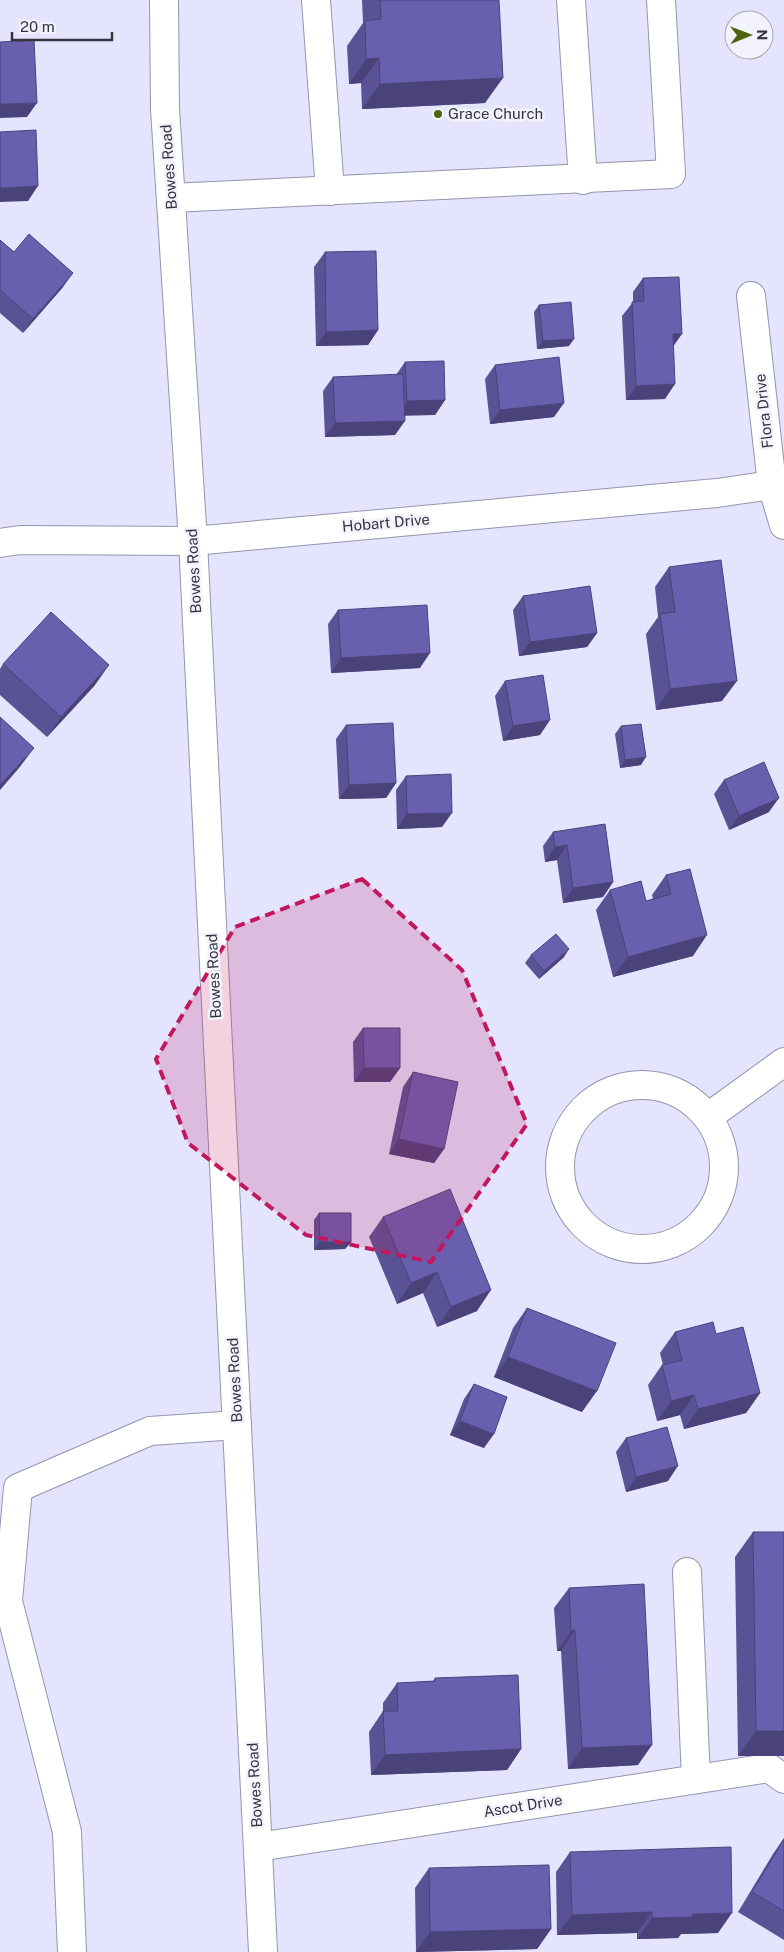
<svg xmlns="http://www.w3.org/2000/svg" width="784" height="1952" viewBox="0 0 784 1952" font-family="'Public Sans',sans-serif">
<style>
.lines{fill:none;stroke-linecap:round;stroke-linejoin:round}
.minor-casing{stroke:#9594ad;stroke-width:30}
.major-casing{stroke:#9594ad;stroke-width:30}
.minor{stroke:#fff;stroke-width:28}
.major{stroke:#fff;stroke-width:28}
.wall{fill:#595396}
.shaded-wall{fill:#49437a}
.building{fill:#6860af;stroke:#49437a}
.marked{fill:#c2185b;fill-opacity:0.2;stroke:#c2185b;stroke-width:4;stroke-dasharray:10 6;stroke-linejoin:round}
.poi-dot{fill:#4c6310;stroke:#f3f3fe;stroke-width:2}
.labels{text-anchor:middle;stroke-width:5;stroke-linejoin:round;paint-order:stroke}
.poi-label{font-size:15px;fill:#34343e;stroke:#f3f3fe;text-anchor:start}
.street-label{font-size:15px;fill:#34343e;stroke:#f3f3fe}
</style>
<rect width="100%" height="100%" fill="#e4e4ff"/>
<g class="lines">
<g class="minor-casing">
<g id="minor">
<polyline points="316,0 330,191"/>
<polyline points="571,0 583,180"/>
<polyline points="171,198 671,174 661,0"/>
<polyline points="751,296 772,485 784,525"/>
<polyline points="0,543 20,540 193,541 717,493 772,485"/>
<circle cx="642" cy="1167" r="82"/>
<polyline points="708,1117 784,1062"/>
<polyline points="687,1572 696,1779"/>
<polyline points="258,1847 769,1768 784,1779"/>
<polyline points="72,1952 67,1832 8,1601 18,1488 150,1431 237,1425"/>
</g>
</g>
<g class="major-casing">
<polyline id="major" points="164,0 165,109 193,541 263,1952"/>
</g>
<use href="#minor" class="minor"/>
<use href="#major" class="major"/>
</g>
<g class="wall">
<polygon points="362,0 499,0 485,103 362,109 361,83 349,84 347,46 363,23"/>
<polygon points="0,240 14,252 63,287 23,333 0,313"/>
<polygon points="325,252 378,330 368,345 316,346 314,267"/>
<polygon points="643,278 673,346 665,399 626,400 622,316 633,302 633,292"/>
<polygon points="539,305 569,346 537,349 534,312"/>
<polygon points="405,362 445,400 435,415 405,415 395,435 325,437 323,391 333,377 396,375"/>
<polygon points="495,365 554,417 490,424 485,379"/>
<polygon points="669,567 722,701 656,710 646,634 658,617 655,587"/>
<polygon points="523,596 597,633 587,647 519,656 513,610"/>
<polygon points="338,610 420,668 331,673 328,624"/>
<polygon points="3,664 95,685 47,737 0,695 0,669"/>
<polygon points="505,681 540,735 503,741 495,696"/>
<polygon points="346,725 396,783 386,798 339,799 336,739"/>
<polygon points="621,726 641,765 620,768 615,734"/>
<polygon points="406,776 442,827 397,829 396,790"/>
<polygon points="724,780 769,812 729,830 714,794"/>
<polygon points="553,832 613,882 603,897 563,903 557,860 545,862 543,846"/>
<polygon points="666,875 693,956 613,977 596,910 610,890 646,901 653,899 652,895"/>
<polygon points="531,955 564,957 539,979 525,963"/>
<polygon points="363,1028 400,1068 390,1082 354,1082 353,1042"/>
<polygon points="413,1072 444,1149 434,1163 389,1154 403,1087"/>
<polygon points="319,1213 351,1242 345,1249 314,1250 314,1220"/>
<polygon points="383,1217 477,1311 437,1327 423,1293 397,1304 369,1237"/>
<polygon points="527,1308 582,1412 494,1377 513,1328"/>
<polygon points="675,1332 760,1393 746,1413 684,1429 680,1415 657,1421 648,1385 662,1365 663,1365 660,1353"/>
<polygon points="474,1384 484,1448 450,1435 464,1399"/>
<polygon points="626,1438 668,1481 626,1492 616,1452"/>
<polygon points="753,1532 784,1756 738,1756 735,1557"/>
<polygon points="569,1588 638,1765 568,1769 561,1651 557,1651 554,1608"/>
<polygon points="435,1678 521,1749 507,1770 371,1775 369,1732 383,1711 383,1703 397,1683 433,1681"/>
<polygon points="784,1838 784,1940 738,1912 773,1854"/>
<polygon points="570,1852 718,1933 681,1934 678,1938 637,1939 637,1933 557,1935 556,1872"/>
<polygon points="429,1868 551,1929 537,1949 416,1952 415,1888"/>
</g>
<g class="shaded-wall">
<polygon points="379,58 361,83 349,84 366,59"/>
<polygon points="503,78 485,103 362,109 380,84"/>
<polygon points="37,103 27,117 0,118 0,104"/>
<polygon points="38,186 28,201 0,202 0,188"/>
<polygon points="73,273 63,287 23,333 33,319"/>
<polygon points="378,330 368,345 316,346 326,332"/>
<polygon points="673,334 682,334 672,348"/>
<polygon points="574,339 569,346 537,349 543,341"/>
<polygon points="675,384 665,399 626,400 636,386"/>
<polygon points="445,400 435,415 397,416 407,401"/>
<polygon points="564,403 554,417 490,424 500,410"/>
<polygon points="405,421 395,435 325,437 335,423"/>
<polygon points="597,633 587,647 519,656 530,642"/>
<polygon points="430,653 420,668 331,673 341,658"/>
<polygon points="109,665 95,685 47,737 61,717"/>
<polygon points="737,681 722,701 656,710 670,689"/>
<polygon points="550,720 540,735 503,741 513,726"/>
<polygon points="34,748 19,768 0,790 0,785"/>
<polygon points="646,757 641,765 620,768 625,760"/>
<polygon points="396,783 386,798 339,799 349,785"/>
<polygon points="779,798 769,812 729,830 739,816"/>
<polygon points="452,813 442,827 397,829 407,814"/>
<polygon points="567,845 557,860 545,862 555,847"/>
<polygon points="613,882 603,897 563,903 573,888"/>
<polygon points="707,935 693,956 613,977 628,957"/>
<polygon points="569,949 564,957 539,979 544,971"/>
<polygon points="364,1068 400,1068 390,1082 354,1082"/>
<polygon points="399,1139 444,1149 434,1163 389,1154"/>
<polygon points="320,1242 351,1242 345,1249 314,1250"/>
<polygon points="437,1272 423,1293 397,1304 411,1283"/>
<polygon points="491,1290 477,1311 437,1327 451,1307"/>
<polygon points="508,1357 597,1391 582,1412 494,1377"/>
<polygon points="760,1393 746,1413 684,1429 698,1409"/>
<polygon points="694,1395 680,1415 657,1421 671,1401"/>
<polygon points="460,1421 494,1434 484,1448 450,1435"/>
<polygon points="678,1466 668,1481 626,1492 636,1477"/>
<polygon points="575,1630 561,1651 557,1651 571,1631"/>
<polygon points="756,1731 784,1731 784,1756 738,1756"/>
<polygon points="652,1745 638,1765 568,1769 582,1748"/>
<polygon points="521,1749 507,1770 371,1775 385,1755"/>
<polygon points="652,1912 637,1933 557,1935 572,1915"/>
<polygon points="732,1913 718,1933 681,1934 678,1938 637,1939 652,1918 692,1914"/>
<polygon points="551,1929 537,1949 416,1952 430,1932"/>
</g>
<g class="building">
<polygon points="380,0 499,0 503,78 380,84 379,58 366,59 365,21 381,19"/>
<polygon points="34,40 37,103 0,104 0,42"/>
<polygon points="36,130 38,186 0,188 0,132"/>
<polygon points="29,234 73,273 33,319 0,290 0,240 14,252"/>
<polygon points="376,251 378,330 326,332 325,252"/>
<polygon points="679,277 682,334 673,334 675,384 636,386 632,302 644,301 643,278"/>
<polygon points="571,302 574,339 543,341 539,305"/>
<polygon points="559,357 564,403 500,410 495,365"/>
<polygon points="444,361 445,400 407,401 405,362"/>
<polygon points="403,374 405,421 335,423 333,377"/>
<polygon points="721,560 737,681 670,689 660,614 675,612 669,567"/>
<polygon points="590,586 597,633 530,642 523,596"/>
<polygon points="427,605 430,653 341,658 338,610"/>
<polygon points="51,612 109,665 61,717 3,664"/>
<polygon points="543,675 550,720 513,726 505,681"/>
<polygon points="0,717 34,748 0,785"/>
<polygon points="393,723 396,783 349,785 346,725"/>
<polygon points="641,724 646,757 625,760 621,726"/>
<polygon points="764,762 779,798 739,816 724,780"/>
<polygon points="451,774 452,813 407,814 406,776"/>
<polygon points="605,824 613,882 573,888 567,845 555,847 553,832"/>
<polygon points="690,869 707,935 628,957 610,890 641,881 646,901 671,894 666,875"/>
<polygon points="556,934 569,949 544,971 531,955"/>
<polygon points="363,1028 400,1028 400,1068 364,1068"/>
<polygon points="413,1072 458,1082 444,1149 399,1139"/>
<polygon points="450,1189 491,1290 451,1307 437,1272 411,1283 383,1217"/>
<polygon points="319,1213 351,1213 351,1242 320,1242"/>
<polygon points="527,1308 616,1343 597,1391 508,1357"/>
<polygon points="713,1322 716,1334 743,1327 760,1393 698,1409 694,1395 671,1401 662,1365 682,1360 675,1332"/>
<polygon points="474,1384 507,1397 494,1434 460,1421"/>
<polygon points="667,1427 678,1466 636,1477 626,1438"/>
<polygon points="753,1532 784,1532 784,1731 756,1731"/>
<polygon points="644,1584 652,1745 582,1748 575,1630 571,1631 569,1588"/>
<polygon points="518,1675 521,1749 385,1755 383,1711 398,1711 397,1683 435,1681 435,1678"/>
<polygon points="784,1839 784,1911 752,1892"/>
<polygon points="731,1847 732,1913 692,1914 693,1917 652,1918 652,1912 572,1915 570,1852"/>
<polygon points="549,1865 551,1929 430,1932 429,1868"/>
</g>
<path class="marked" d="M362,879l100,91 65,154 -96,138 -125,-27 -118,-92 -32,-84 79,-132z"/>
<circle class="poi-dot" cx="438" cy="114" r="5"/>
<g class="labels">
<g class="poi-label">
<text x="448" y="119">Grace Church</text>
</g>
<g class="street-label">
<text transform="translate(169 167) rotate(-94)" y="5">Bowes Road</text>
<text transform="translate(764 411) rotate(-96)" y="5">Flora Drive</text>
<text transform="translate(386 523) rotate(-5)" y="5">Hobart Drive</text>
<text transform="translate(194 571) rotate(-93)" y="5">Bowes Road</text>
<text transform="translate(214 976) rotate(-93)" y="5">Bowes Road</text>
<text transform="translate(235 1380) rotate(-93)" y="5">Bowes Road</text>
<text transform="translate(255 1785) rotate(-93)" y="5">Bowes Road</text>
<text transform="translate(523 1806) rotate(-9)" y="5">Ascot Drive</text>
</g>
</g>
<g transform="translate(749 35) rotate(89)"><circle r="24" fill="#f3f3fe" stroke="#a7a7b1"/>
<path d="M0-4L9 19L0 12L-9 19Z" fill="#4c6310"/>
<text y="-8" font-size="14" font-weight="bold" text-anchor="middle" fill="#34343e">N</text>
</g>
<path d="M12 32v8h100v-8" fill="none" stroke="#34343e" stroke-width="2.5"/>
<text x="20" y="32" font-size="15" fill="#34343e" stroke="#f3f3fe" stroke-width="4" paint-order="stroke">20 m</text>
</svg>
